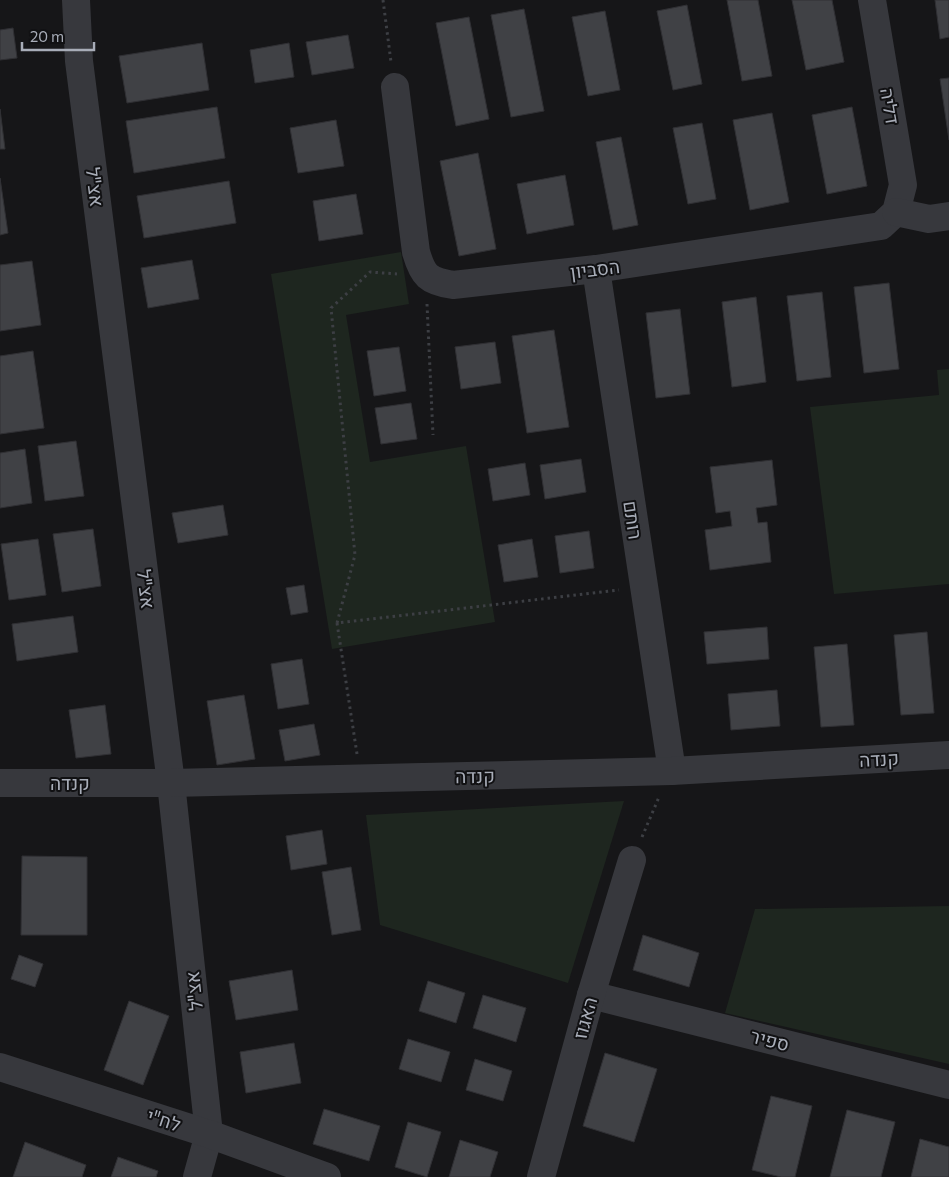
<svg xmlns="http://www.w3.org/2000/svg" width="949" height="1177" viewBox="0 0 949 1177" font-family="Commissioner,Heebo,sans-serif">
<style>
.green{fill:#1e261f}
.building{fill:#404145;stroke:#303034}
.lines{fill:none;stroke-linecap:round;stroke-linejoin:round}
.path{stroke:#3d3f44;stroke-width:3;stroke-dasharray:2.5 4;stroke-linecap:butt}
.minor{stroke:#37383d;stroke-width:28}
.labels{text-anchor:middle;stroke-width:4;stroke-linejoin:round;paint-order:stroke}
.street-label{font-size:19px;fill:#a8adb8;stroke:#111113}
</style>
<rect width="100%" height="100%" fill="#161618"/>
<g class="green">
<polygon points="401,252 409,304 346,315 370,462 466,446 495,622 332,649 271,274"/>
<polygon points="949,369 949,584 834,594 810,407 939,395 937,370"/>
<polygon points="624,801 568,983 380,925 366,815"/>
<polygon points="949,906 949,1064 725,1013 755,909"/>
</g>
<g class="building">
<polygon points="727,0 758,0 772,76 742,81"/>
<polygon points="792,0 832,0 844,62 806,70"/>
<polygon points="935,0 949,0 949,37 940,39"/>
<polygon points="687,5 702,84 673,90 657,11"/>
<polygon points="524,9 544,111 511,117 491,15"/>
<polygon points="605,11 620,90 588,96 572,17"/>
<polygon points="469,17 489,119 456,126 436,23"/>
<polygon points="13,28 17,58 0,60 0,30"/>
<polygon points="348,35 354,68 312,75 306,42"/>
<polygon points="202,43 209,90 127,103 119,56"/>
<polygon points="289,43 294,77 255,83 250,50"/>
<polygon points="949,78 949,140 940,79"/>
<polygon points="217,107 225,158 134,173 126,121"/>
<polygon points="852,107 867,186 827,194 812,115"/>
<polygon points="0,109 5,149 0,149"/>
<polygon points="772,113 789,202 750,210 733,120"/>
<polygon points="336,120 344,166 298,173 290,128"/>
<polygon points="702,123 716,199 688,204 673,128"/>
<polygon points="621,137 638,225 613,230 596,142"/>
<polygon points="478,153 496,249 459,256 440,161"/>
<polygon points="565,175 574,225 527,234 517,184"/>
<polygon points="0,178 8,233 0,235"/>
<polygon points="229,181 236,223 144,238 137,196"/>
<polygon points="356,194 363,234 319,241 313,201"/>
<polygon points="192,260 199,299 148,308 141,268"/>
<polygon points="32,261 41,325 0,331 0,265"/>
<polygon points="889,283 899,369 864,373 854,287"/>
<polygon points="822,292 831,377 797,381 787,296"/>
<polygon points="756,297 766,382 732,387 722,302"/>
<polygon points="680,309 690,394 656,398 646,313"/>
<polygon points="554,330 569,427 527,433 512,336"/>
<polygon points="495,342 501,383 461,389 455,347"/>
<polygon points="399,347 406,391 374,396 367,351"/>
<polygon points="33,351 44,428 0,434 0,356"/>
<polygon points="411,403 417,439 381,444 375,408"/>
<polygon points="76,441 84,496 45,501 38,446"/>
<polygon points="25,449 32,503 0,508 0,453"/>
<polygon points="581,459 586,492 545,499 540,465"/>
<polygon points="772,460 777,505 756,508 758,523 767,522 771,562 710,570 705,530 732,526 730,511 716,513 710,467"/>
<polygon points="525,463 530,495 493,501 488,469"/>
<polygon points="223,505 228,535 178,543 172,513"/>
<polygon points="93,529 101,586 62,592 53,534"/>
<polygon points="589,531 594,568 560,573 555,536"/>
<polygon points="38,539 46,595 9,600 1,544"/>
<polygon points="532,539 538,577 504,582 498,545"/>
<polygon points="304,585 308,612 291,615 286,588"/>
<polygon points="73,616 78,652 17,661 12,624"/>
<polygon points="767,627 769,659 707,664 704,632"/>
<polygon points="927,632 934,713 901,715 894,635"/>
<polygon points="847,644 854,725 821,727 814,647"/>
<polygon points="302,659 309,704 278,709 271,664"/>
<polygon points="777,690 780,726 731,730 728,694"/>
<polygon points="244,695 255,759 217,765 207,701"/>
<polygon points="105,705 111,754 76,758 69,710"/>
<polygon points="314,724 320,755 285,761 279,730"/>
<polygon points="322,830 327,864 291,870 286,836"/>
<polygon points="22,856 87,857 87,935 21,935"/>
<polygon points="351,867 361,930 332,935 322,872"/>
<polygon points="643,935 699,953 689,987 633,970"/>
<polygon points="19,955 43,964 35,987 11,979"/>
<polygon points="292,970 298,1010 236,1020 229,981"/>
<polygon points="428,981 465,993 456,1023 419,1011"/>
<polygon points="483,995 526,1008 516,1042 473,1028"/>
<polygon points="129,1001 169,1016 143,1085 104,1070"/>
<polygon points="408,1039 450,1052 441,1082 399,1069"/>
<polygon points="294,1043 301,1083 246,1093 240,1052"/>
<polygon points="605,1053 657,1069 634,1142 583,1126"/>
<polygon points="475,1059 512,1071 503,1101 466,1090"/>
<polygon points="771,1096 812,1106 795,1177 781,1177 752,1170"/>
<polygon points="324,1109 380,1126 369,1161 313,1144"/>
<polygon points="847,1110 895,1122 881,1177 830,1177"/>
<polygon points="408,1122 441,1132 427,1177 395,1167"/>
<polygon points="920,1139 949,1147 949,1177 911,1177"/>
<polygon points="460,1140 498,1152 490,1177 449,1177"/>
<polygon points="25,1142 86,1165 82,1177 13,1177"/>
<polygon points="118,1157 158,1171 156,1177 111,1177"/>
</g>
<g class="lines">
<g class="path">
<polyline points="383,0 391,62"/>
<polyline points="427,304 433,435"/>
<polyline points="337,623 355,555 331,308 370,272 397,274"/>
<polyline points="357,754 337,623 619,590"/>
<polyline points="642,837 659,797"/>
</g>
<g class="minor">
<polyline points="76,0 79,61 171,783 209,1134 197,1177"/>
<path d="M395,87l21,165c7,24 12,29 37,33l143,-16 285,-43 15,-14 7,-27 -31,-185"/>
<polyline points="896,212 929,219 949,216"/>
<polyline points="596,269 672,771"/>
<polyline points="0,783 171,783 672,771 949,755"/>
<polyline points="591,995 949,1085"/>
<polyline points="0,1067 209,1134 327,1177"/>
<polyline points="541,1177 591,995 632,860"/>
</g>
</g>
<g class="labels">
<g class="street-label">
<text transform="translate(890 106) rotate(80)" y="7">דליה</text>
<text transform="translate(95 187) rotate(83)" y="7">אצ"ל</text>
<text transform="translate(595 269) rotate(-7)" y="7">הסביון</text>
<text transform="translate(633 520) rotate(82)" y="7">רותם</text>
<text transform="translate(146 589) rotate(83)" y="7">אצ"ל</text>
<text transform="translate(879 759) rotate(-3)" y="7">קנדה</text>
<text transform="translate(475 776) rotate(-1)" y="7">קנדה</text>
<text x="70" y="790">קנדה</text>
<text transform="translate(194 991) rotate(-96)" y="7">אצ"ל</text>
<text transform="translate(585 1018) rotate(-74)" y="7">האגוז</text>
<text transform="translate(770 1040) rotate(14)" y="7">ספיר</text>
<text transform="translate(164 1120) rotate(18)" y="7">לח"י</text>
</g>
</g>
<path d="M22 42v8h72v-8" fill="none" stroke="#a8adb8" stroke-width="2.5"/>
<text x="30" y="42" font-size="15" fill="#a8adb8" stroke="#111113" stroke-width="4" paint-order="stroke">20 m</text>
</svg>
